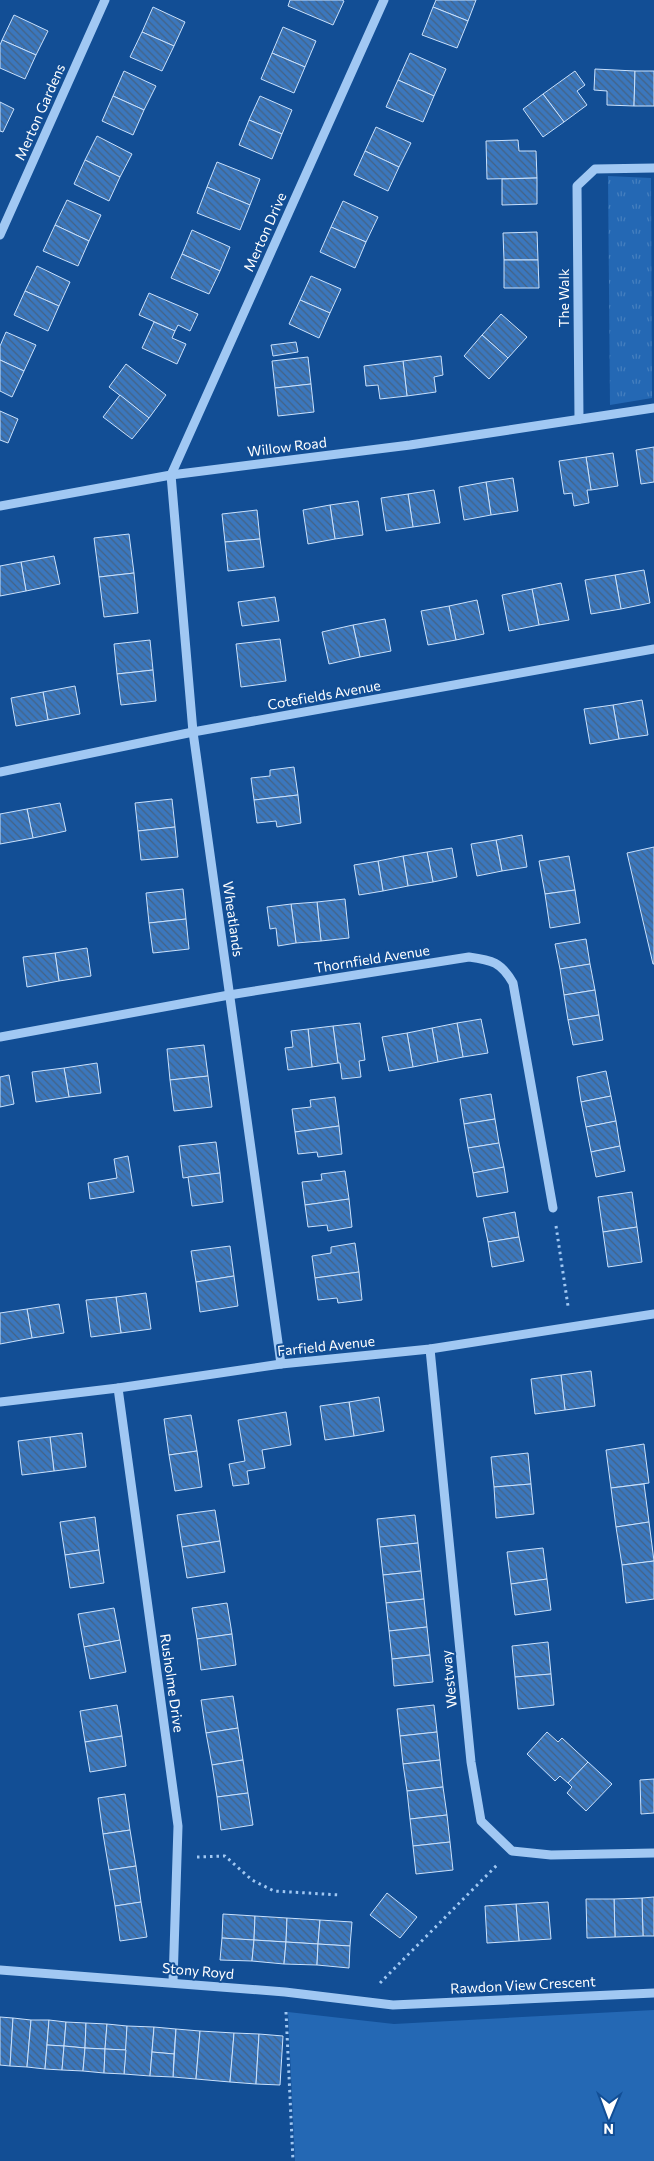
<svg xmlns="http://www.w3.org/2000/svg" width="654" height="2161" viewBox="0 0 654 2161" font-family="Commissioner,sans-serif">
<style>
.grass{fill:url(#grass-tufts)}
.garden{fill:#2468b4}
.building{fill:url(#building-back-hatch);stroke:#c9e1fd}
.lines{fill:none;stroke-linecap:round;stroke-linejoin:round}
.path{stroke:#a1c8f3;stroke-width:3;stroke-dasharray:2.5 4;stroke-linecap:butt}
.minor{stroke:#a1c8f3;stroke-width:9}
.labels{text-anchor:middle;stroke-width:4;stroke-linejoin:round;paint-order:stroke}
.street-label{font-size:14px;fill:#fff;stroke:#124e95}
</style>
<defs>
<pattern id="grass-tufts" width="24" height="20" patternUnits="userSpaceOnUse" patternTransform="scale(1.25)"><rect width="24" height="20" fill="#2468b4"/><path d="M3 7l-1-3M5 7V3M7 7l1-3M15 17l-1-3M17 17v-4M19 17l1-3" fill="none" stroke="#457fbf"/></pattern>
<pattern id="building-back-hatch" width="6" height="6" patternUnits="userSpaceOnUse" patternTransform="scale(1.25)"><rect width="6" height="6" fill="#3b77bd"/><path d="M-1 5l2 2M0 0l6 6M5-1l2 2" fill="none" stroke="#446284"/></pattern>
</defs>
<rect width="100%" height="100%" fill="#124e95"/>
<polygon class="grass" points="608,176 651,178 652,398 610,405"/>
<polygon class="garden" points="654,2010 654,2161 295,2161 288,2012 394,2024"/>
<g class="building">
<polygon points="290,0 342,0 344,1 333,25 288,6"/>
<polygon points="436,0 476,0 468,21 433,7"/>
<polygon points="153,7 185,22 174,46 142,32"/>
<polygon points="433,7 468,21 457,48 422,35"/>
<polygon points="14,15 48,31 36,55 2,40"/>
<polygon points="283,27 316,41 305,67 272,53"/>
<polygon points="142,32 174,46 162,71 130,57"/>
<polygon points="2,40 36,55 25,79 0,68 0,45"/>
<polygon points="272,53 305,67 294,93 261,79"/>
<polygon points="410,53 446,69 434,96 398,80"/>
<polygon points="595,69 635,71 634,106 607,105 607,91 594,90"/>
<polygon points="124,71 156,86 144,110 113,96"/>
<polygon points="575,71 585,85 577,91 587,105 564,122 543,94"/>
<polygon points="635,71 654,71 654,106 634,106"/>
<polygon points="398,80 434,96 423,122 386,107"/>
<polygon points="543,94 564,122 543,137 523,109"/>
<polygon points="113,96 144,110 133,135 102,121"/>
<polygon points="260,96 292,110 282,134 249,120"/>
<polygon points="0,102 14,109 3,132 0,131"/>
<polygon points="249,120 282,134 272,159 239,145"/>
<polygon points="376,127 411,143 399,167 365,151"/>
<polygon points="97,136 132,154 120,177 85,160"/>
<polygon points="518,140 519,151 536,151 537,178 487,179 486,141"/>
<polygon points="365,151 399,167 388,191 354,175"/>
<polygon points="85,160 120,177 109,201 74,184"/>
<polygon points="217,162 260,179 250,205 207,187"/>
<polygon points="537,178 537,204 502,205 502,179"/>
<polygon points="207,187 250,205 240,230 197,213"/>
<polygon points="67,200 101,215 89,241 55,225"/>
<polygon points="343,201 378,217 366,242 331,227"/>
<polygon points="55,225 89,241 78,266 43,251"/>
<polygon points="331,227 366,242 355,268 320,252"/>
<polygon points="192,230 230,247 220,271 182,254"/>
<polygon points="537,232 538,260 504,260 503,233"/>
<polygon points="182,254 220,271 209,294 171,278"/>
<polygon points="504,260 538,260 539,288 504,288"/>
<polygon points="37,266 70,282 59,306 25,291"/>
<polygon points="311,276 341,289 330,313 300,300"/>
<polygon points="25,291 59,306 48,331 14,315"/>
<polygon points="149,293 198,314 190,331 178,325 175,331 139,315"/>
<polygon points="300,300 330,313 319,338 289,324"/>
<polygon points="501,314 527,337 508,358 482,335"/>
<polygon points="154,322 175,331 172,338 186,344 177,364 142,348"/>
<polygon points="6,332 36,345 24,371 0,360 0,346"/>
<polygon points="482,335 508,358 489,379 464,356"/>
<polygon points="296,342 298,352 273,356 271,345"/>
<polygon points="441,356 443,375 434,377 436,392 407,396 403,361"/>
<polygon points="308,357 311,384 275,388 272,361"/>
<polygon points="0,360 24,371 12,397 0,391"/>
<polygon points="403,361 407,396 380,399 378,385 366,386 364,366"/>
<polygon points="126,364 166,395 149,418 109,387"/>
<polygon points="311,384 314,412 278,416 275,388"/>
<polygon points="120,395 149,418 132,439 103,417"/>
<polygon points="0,411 18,419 8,443 0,440"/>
<polygon points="654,447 654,482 641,484 636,450"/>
<polygon points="613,453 618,486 591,490 586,457"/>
<polygon points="586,457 591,490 587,490 589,503 574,506 572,493 564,494 559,461"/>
<polygon points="513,478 518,511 491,515 486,482"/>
<polygon points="486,482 491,515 464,520 459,487"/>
<polygon points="434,490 440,523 413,527 408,494"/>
<polygon points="408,494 413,527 386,531 381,498"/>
<polygon points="358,501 363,535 335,539 330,505"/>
<polygon points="330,505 335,539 308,544 303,510"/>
<polygon points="257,510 260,539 225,542 222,514"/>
<polygon points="129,534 134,573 99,577 94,538"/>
<polygon points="260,539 264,567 228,571 225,542"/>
<polygon points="54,556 60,584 26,591 21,562"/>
<polygon points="21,562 26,591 0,596 0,566"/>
<polygon points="644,570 650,603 621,609 615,575"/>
<polygon points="134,573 138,613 104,617 99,577"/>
<polygon points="615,575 621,609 591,614 585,580"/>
<polygon points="561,583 569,620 539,625 532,589"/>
<polygon points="532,589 539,625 509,631 502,595"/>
<polygon points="275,597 279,621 242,626 238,602"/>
<polygon points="477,600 484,634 456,640 449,606"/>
<polygon points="449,606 456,640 428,645 421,611"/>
<polygon points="385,619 391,651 360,657 353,625"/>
<polygon points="353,625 360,657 329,664 322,632"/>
<polygon points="280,639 286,681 241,687 236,644"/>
<polygon points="150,640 153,670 117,674 114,644"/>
<polygon points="153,670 156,701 121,705 117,674"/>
<polygon points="75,686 80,714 48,720 43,692"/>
<polygon points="43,692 48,720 16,726 11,698"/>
<polygon points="642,700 648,735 619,739 613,705"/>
<polygon points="613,705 619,739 590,744 584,709"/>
<polygon points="294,767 298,795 254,800 251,778 270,776 270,770"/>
<polygon points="298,795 301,823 277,827 276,821 257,823 254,800"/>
<polygon points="172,799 175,827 138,831 135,803"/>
<polygon points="60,803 66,831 33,838 27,809"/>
<polygon points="27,809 33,838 0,844 0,814"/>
<polygon points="175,827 178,857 141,860 138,831"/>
<polygon points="522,835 527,867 502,871 496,840"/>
<polygon points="496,840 502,871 477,876 471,844"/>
<polygon points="654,847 654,964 653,964 627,853"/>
<polygon points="452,848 457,877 433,882 427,852"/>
<polygon points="427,852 433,882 408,886 403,856"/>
<polygon points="403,856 408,886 383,891 378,861"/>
<polygon points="569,856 575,890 545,894 539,861"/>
<polygon points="378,861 383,891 359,895 354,865"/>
<polygon points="183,889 186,919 149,923 146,893"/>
<polygon points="575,890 580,923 550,928 545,894"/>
<polygon points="345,899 349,938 321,941 317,902"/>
<polygon points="317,902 321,941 296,943 291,904"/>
<polygon points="291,904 296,943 278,946 276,928 270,929 267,907"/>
<polygon points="186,919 189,949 153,953 149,923"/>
<polygon points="586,939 590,964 560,969 555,944"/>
<polygon points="87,948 91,976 59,981 55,953"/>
<polygon points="55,953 59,981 27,987 23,957"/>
<polygon points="590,964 595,990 564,995 560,969"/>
<polygon points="595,990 599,1015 568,1020 564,995"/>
<polygon points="599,1015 603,1040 573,1045 568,1020"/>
<polygon points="481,1019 488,1053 463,1057 457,1023"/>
<polygon points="360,1023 365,1060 359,1061 361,1077 342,1079 340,1063 338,1063 333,1026"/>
<polygon points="457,1023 463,1057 438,1062 432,1028"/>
<polygon points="333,1026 338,1063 312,1067 308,1029"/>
<polygon points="432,1028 438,1062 413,1067 407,1033"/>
<polygon points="308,1029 312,1067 288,1070 285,1048 293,1047 291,1031"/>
<polygon points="407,1033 413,1067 389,1071 382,1037"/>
<polygon points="204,1045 208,1076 170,1080 167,1049"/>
<polygon points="97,1063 101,1093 69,1097 64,1068"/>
<polygon points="64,1068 69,1097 36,1102 32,1072"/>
<polygon points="606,1071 611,1096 581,1102 577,1077"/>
<polygon points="9,1075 14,1104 0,1107 0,1077"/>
<polygon points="208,1076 212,1107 174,1111 170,1080"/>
<polygon points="491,1094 495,1119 464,1124 460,1099"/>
<polygon points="611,1096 616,1121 586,1127 581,1102"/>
<polygon points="335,1097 339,1126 295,1132 292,1109 311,1107 310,1100"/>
<polygon points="495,1119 499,1143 468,1148 464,1124"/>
<polygon points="616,1121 620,1146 591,1152 586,1127"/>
<polygon points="339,1126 342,1154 318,1157 317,1152 298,1154 295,1132"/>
<polygon points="216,1142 220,1173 183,1178 179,1146"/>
<polygon points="499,1143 504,1167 473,1173 468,1148"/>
<polygon points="620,1146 625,1171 596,1177 591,1152"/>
<polygon points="128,1156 134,1192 90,1199 88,1183 117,1178 114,1159"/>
<polygon points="504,1167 508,1192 477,1197 473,1173"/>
<polygon points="345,1171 349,1199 305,1205 302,1182 322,1180 321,1174"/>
<polygon points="220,1173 223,1202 192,1206 188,1177"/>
<polygon points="632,1192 637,1227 603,1232 598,1197"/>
<polygon points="349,1199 352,1227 328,1231 327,1225 308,1227 305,1205"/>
<polygon points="515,1212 519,1237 488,1242 483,1218"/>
<polygon points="637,1227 642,1262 608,1267 603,1232"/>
<polygon points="519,1237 524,1261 492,1267 488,1242"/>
<polygon points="355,1243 359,1272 315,1278 312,1256 331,1253 331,1247"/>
<polygon points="230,1246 234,1276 196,1282 191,1251"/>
<polygon points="359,1272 362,1300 338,1303 337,1298 318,1300 315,1278"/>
<polygon points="234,1276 238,1306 200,1312 196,1282"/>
<polygon points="146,1293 151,1329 121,1333 116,1297"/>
<polygon points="116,1297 121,1333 91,1337 86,1300"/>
<polygon points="59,1304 64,1333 32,1338 27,1309"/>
<polygon points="27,1309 32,1338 0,1344 0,1313"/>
<polygon points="591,1371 595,1406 565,1410 561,1375"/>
<polygon points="561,1375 565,1410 535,1414 531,1379"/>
<polygon points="379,1397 384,1431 354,1436 349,1402"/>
<polygon points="349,1402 354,1436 325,1440 320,1406"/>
<polygon points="286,1412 291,1445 262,1450 265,1468 247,1471 249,1484 233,1486 229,1464 245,1461 238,1420"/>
<polygon points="191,1415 197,1451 169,1455 164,1419"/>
<polygon points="82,1433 86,1467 54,1471 50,1437"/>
<polygon points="50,1437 54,1471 22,1475 18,1441"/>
<polygon points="644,1444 649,1483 611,1488 606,1450"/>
<polygon points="197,1451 202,1487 175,1491 169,1455"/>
<polygon points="528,1453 531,1484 494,1487 491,1457"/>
<polygon points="531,1484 534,1514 496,1518 494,1487"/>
<polygon points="644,1484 649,1522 616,1527 611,1488"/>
<polygon points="215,1510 220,1541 182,1547 177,1515"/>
<polygon points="415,1515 418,1543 380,1547 377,1519"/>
<polygon points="95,1517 99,1550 65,1555 60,1522"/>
<polygon points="649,1522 654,1561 622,1565 616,1527"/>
<polygon points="220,1541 225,1572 187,1578 182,1547"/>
<polygon points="418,1543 421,1571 383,1575 380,1547"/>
<polygon points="543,1548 547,1579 511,1584 507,1552"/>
<polygon points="99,1550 104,1583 70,1588 65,1555"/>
<polygon points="654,1561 654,1599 626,1603 622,1565"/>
<polygon points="421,1571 424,1599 386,1603 383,1575"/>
<polygon points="547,1579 551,1610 515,1615 511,1584"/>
<polygon points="424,1599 427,1627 389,1631 386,1603"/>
<polygon points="227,1603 232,1634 197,1639 192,1608"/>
<polygon points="114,1608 120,1640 84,1647 78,1614"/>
<polygon points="427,1627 430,1655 392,1659 389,1631"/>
<polygon points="232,1634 236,1665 201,1670 197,1639"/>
<polygon points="120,1640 126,1672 90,1679 84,1647"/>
<polygon points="548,1642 551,1674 515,1677 512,1646"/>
<polygon points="430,1655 433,1682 394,1686 392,1659"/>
<polygon points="551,1674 554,1705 518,1709 515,1677"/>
<polygon points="233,1696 238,1728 206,1733 201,1700"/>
<polygon points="117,1705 122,1736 85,1742 80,1711"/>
<polygon points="434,1705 437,1732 400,1736 397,1709"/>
<polygon points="238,1728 243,1760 212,1765 206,1733"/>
<polygon points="437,1732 440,1760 403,1764 400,1736"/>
<polygon points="547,1732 558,1742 562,1738 588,1762 568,1783 560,1776 555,1781 527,1754"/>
<polygon points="122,1736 126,1766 90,1772 85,1742"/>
<polygon points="243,1760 248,1793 217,1797 212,1765"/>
<polygon points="440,1760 443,1787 407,1791 403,1764"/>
<polygon points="588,1762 612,1784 586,1811 567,1793 572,1787 568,1783"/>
<polygon points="654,1779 654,1813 641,1814 640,1780"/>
<polygon points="443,1787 447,1815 410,1819 407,1791"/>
<polygon points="248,1793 253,1825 221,1830 217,1797"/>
<polygon points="125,1794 130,1830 103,1834 98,1798"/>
<polygon points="447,1815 450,1842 413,1846 410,1819"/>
<polygon points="130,1830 136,1866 109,1870 103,1834"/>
<polygon points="450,1842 453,1870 416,1874 413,1846"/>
<polygon points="136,1866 141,1902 115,1906 109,1870"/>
<polygon points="387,1893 417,1917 400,1938 370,1915"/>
<polygon points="654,1897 654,1936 643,1936 642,1898"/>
<polygon points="642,1898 643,1936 615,1937 614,1899"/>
<polygon points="586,1899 614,1899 615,1937 587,1938"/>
<polygon points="141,1902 147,1937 120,1941 115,1906"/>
<polygon points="548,1902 551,1939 519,1941 516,1904"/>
<polygon points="516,1904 519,1941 487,1943 485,1906"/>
<polygon points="223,1914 255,1916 254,1940 222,1938"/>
<polygon points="255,1916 287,1918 286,1942 254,1940"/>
<polygon points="287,1918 320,1920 318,1944 286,1942"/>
<polygon points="320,1920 352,1922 350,1946 318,1944"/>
<polygon points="222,1938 254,1940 252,1961 220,1960"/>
<polygon points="254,1940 286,1942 284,1964 252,1961"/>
<polygon points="286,1942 318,1944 317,1965 284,1964"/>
<polygon points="318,1944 350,1946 349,1968 317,1965"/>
<polygon points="0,2017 13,2018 10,2066 0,2065"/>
<polygon points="13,2018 31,2020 27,2067 10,2066"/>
<polygon points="31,2020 49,2020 45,2069 27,2067"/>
<polygon points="49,2020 66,2022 64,2046 47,2045"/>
<polygon points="66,2022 86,2023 85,2048 64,2046"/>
<polygon points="86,2023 107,2024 105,2049 85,2048"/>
<polygon points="107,2024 127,2026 126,2050 105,2049"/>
<polygon points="127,2026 154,2027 150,2076 124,2074"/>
<polygon points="154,2027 176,2029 174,2054 152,2052"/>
<polygon points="176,2029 200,2031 196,2079 173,2077"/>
<polygon points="200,2031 234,2033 230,2082 196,2079"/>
<polygon points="234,2033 259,2034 256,2084 230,2082"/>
<polygon points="259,2034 283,2036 280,2085 256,2084"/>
<polygon points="47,2045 64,2046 62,2070 45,2069"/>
<polygon points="64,2046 85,2048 83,2071 62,2070"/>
<polygon points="85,2048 105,2049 104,2073 83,2071"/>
<polygon points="105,2049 126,2050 124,2074 104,2073"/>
<polygon points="152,2052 174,2054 173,2077 150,2076"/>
</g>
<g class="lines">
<g class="path">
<polyline points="556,1226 568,1306"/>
<polyline points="197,1857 225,1856 252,1880 274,1891 340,1895"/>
<polyline points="380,1983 497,1865"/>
<polyline points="286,2012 293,2161"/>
</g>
<g class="minor">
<polyline points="0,235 105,0"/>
<polyline points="579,419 577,186 595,169 654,168"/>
<polyline points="0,506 171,475 410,445 654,408"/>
<polyline points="0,772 193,732 654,649"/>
<path d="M0,1037l229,-42 240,-38c23,3 32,5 44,26l40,225"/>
<polyline points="430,1349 471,1762 481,1821 512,1851 551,1855 654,1853"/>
<polyline points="281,1364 193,732 171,475 384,0"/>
<polyline points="118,1388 178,1826 173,1982"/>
<polyline points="0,1402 118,1388 281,1364 430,1349 654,1314"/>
<polyline points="0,1970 285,1992 393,2005 654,1993"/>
</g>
</g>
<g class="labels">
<g class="street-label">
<text transform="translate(40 112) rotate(-66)" y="5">Merton Gardens</text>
<text transform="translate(265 232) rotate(-66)" y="5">Merton Drive</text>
<text transform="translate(564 298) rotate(-90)" y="5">The Walk</text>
<text transform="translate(287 447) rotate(-7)" y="5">Willow Road</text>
<text transform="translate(324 695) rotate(-10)" y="5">Cotefields Avenue</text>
<text transform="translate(233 919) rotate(82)" y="5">Wheatlands</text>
<text transform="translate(372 959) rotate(-9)" y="5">Thornfield Avenue</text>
<text transform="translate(326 1346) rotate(-6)" y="5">Farfield Avenue</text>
<text transform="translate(449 1679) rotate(-96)" y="5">Westway</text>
<text transform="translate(172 1683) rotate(82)" y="5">Rusholme Drive</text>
<text transform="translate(198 1971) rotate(5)" y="5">Stony Royd</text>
<text transform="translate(523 1985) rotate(-3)" y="5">Rawdon View Crescent</text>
</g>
</g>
<g transform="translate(609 2116) rotate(181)" stroke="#124e95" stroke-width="4" paint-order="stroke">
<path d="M0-4L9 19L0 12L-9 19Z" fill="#ffffff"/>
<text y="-8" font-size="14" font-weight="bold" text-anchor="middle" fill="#ffffff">N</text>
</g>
</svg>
